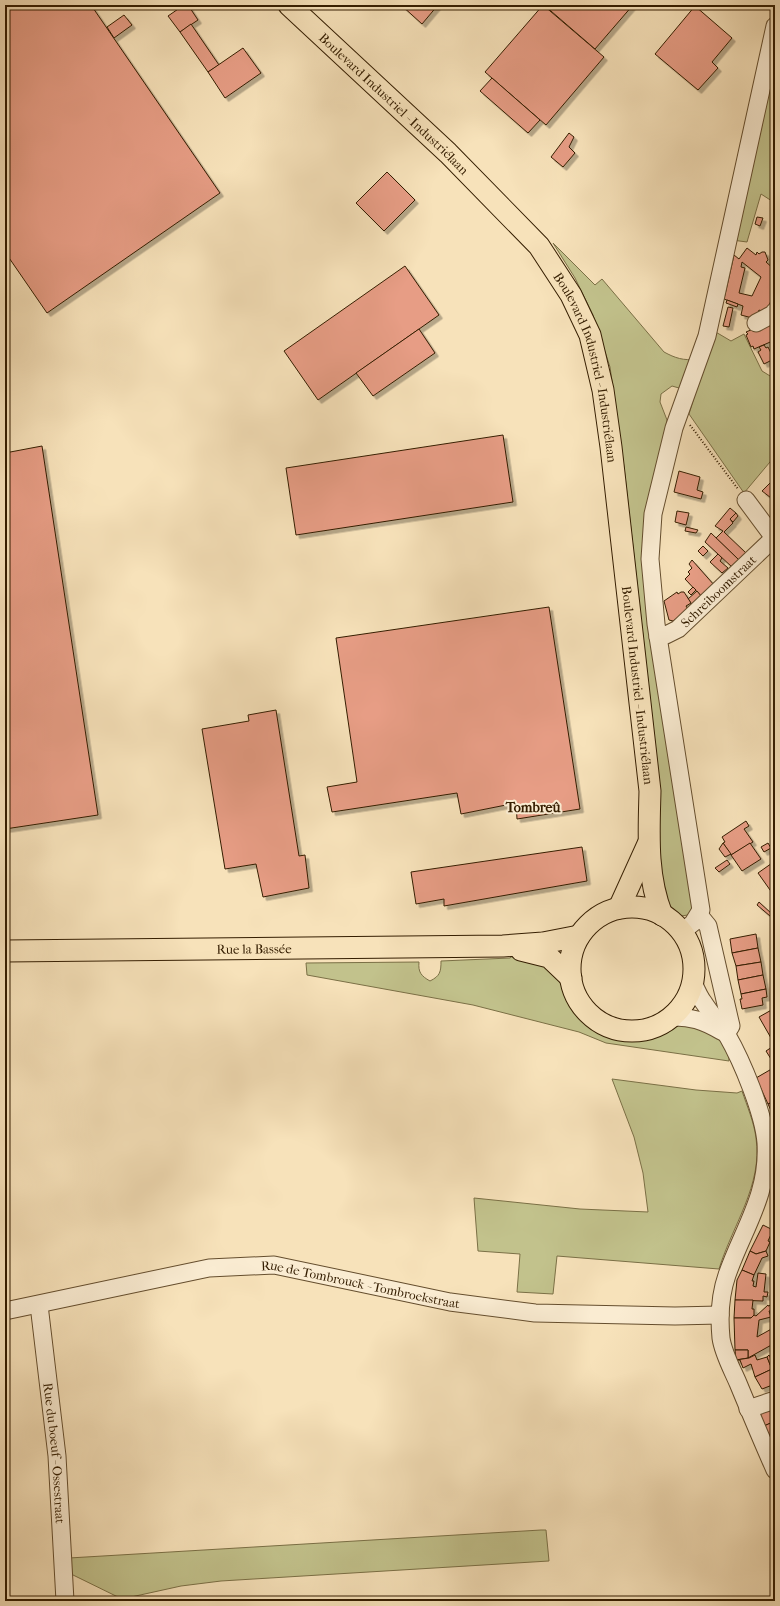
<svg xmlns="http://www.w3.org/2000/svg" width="780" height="1606" viewBox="0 0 780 1606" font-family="'IM FELL French Canon',serif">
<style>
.green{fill:#c2c28c;stroke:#7b7046}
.building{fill:#e79d85;stroke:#341d00;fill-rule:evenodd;filter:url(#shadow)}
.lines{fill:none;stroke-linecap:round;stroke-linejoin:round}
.minor-casing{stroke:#654e2e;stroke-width:19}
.major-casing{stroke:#341d00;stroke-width:23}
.path{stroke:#341d00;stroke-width:2;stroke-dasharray:1 2;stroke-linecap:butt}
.minor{stroke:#faecd2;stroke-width:17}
.major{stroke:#f7e2ba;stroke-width:21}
.labels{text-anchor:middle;stroke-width:4;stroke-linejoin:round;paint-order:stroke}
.street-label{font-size:13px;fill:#341d00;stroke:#faecd2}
.neighbourhood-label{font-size:14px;font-weight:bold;fill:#341d00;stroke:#faecd2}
</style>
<defs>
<filter id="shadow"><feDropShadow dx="3.5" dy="3.5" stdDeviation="0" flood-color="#0004"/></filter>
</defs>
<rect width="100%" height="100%" fill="#f7e2ba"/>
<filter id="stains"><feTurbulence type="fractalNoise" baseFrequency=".005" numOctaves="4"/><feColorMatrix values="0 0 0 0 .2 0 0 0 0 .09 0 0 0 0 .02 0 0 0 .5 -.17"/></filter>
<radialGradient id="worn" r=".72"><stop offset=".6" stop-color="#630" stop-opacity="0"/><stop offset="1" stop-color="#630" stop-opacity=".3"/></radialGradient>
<g class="green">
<polygon points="767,78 775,84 775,203 761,194 747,242 732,240"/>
<path d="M553,243l42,42 7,-6 62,73c11,6 20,9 32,7l-17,29 -7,-2 -11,8 -1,8 7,18 -1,10 -20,91 48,389 -6,5 -7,1 -15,-14 -10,-22 3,-102 -35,-311 -14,-100 -17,-52 -18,-37z"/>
<polygon points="714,331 731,341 744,334 762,371 775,379 775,456 744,493 689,414"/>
<path d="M514,955l23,2c8,9 17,16 24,25 4,6 5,13 8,19 7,13 19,23 31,30 16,8 37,9 54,3 10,-4 17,-12 28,-13 6,0 33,14 38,18 5,4 9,16 9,22l-123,-18 -27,-11 -106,-27 -166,-30 -1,-12 113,-1c-1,10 2,14 11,19 10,-5 11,-9 11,-20l69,-3z"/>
<path d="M612,1079l84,11 41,3 5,-2c5,15 12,31 14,47 7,47 -24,88 -37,131l-162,-13 -4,38 -36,-2 3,-38 -42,-3 -4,-53 106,11 68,3 -5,-39 -9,-36z"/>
<polygon points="541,1530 546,1530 549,1561 221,1581 181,1586 122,1599 71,1574 69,1558"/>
</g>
<g class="building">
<polygon points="5,5 91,5 220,193 47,313 5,252"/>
<polygon points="184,5 188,5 198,20 180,32 168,16"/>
<polygon points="401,5 438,5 422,24"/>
<polygon points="543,5 604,57 546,125 485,72"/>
<polygon points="544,5 633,5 595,49"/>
<polygon points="695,6 732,38 712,62 718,68 698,90 655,54"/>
<polygon points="124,15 132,25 114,38 107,27"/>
<polygon points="191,24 219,65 208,72 180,32"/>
<polygon points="243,48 261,73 225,98 208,72"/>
<polygon points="492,78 540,120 528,133 480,91"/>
<polygon points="569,133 574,137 569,147 575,153 563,167 551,157"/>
<polygon points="387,172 415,200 384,231 356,203"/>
<polygon points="757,217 763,218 760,226 755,224"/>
<path d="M747,248l9,7 1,-3 2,2 3,-2h3l3,8 -2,2 9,8v21l-9,22 -7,-3 -3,9 -15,-4 2,-9 -19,-7 10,-44 5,4zM742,262l19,15 -9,19 -13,-3 6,-25 -4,-1z"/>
<polygon points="405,266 439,315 318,400 284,351"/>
<polygon points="727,300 738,304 737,307 726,303"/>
<polygon points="728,307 733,308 729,327 723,326"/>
<polygon points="770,322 775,333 775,340 754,349 753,346 751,347 746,335 748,334 746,332"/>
<polygon points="419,329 435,353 373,396 356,373"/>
<polygon points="764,345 766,348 768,347 774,359 764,364 758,352 761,350 759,347"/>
<polygon points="503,435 513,502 296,535 286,468"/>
<polygon points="42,446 98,815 5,829 5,453"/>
<polygon points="679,471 700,477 697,490 703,492 701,499 674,492"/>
<polygon points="774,479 775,480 775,501 762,491"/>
<polygon points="730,508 736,513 730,519 733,523 724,532 746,553 739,560 716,538 723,531 715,526"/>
<polygon points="677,511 689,513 686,525 675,522"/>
<polygon points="736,513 738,516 733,522 730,519"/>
<polygon points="686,527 698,530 696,533 685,531"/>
<polygon points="711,533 739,560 732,567 705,542"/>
<polygon points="703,546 708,551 703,556 698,551"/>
<polygon points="718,554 722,558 720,561 728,568 722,573 710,562"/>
<polygon points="692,560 715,586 703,598 685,579 690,574 688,572 692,568 689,564"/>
<polygon points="693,587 696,590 691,595 688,592"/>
<polygon points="697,591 702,597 693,606 688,599"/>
<polygon points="677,592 678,594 681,592 684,592 691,603 686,606 689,611 673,621 669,620 664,601"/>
<polygon points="549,607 580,809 517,819 516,803 461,814 457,793 332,812 327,787 357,782 336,638"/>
<polygon points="276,710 299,856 305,855 309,888 263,897 256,864 225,869 202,729 249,721 248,715"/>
<polygon points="775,798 775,804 774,805 771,801"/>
<polygon points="746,821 749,826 744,829 753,842 731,855 723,843 725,842 722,837"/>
<polygon points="723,843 731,854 725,857 719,849"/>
<polygon points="750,843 761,859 742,871 731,855"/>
<polygon points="768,843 771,848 764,852 761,847"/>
<polygon points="582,847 587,881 444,906 444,899 416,904 411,872"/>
<polygon points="727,860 730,864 719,872 715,868"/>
<polygon points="775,861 775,897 758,873"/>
<polygon points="759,902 772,914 770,916 757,905"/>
<polygon points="756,934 758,948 732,953 730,939"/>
<polygon points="758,948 761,962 736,966 732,953"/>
<polygon points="761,962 763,975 738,980 736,966"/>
<polygon points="763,975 766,989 741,994 738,980"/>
<polygon points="766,989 767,997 762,998 763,1005 742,1009 740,999 742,999 741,994"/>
<polygon points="775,1008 775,1036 771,1038 759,1017"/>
<polygon points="775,1036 775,1057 771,1059 766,1051 772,1047 770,1045 774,1043 771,1038"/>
<polygon points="775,1067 775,1077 772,1078 775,1085 775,1101 768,1104 756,1078"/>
<polygon points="775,1101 775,1117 774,1117 768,1104"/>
<polygon points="775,1196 775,1205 771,1199"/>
<polygon points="763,1225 773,1230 768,1241 770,1242 766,1251 756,1254 750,1251"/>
<polygon points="750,1251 756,1254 766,1251 768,1256 762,1258 754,1275 742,1270"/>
<polygon points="742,1270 754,1275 752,1281 754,1281 753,1286 756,1287 758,1273 766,1274 764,1292 768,1292 767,1297 763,1296 763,1301 735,1300 737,1280"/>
<polygon points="735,1300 753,1300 752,1309 754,1309 754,1315 751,1318 734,1318"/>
<polygon points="768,1305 768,1306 772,1305 774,1310 769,1311 771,1317 759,1320 757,1337 775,1327 775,1343 748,1358 748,1350 735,1350 734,1318 751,1318 754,1315 756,1316"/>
<polygon points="735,1350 748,1350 748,1358 736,1360"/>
<polygon points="755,1355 757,1360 767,1357 772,1369 755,1377 751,1364 743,1368 740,1360 736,1360 749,1358"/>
<polygon points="769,1355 775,1366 771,1367 767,1357"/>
<polygon points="772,1369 775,1375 775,1384 762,1389 755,1377"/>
<polygon points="771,1408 775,1416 775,1421 764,1426 759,1415"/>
<polygon points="775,1421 775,1438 770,1440 764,1426"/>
<polygon points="775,1438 775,1453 770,1440"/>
</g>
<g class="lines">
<g class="minor-casing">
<g id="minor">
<polyline points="756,323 773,314 775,311"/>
<polyline points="746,500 775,539"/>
<path id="s1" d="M658,637l8,-2 12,-6 97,-92"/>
<polyline points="699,915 708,926 731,1026 726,1034"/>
<polyline points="682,932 693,923 701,910 656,624 650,559 653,514 674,428 707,336 775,26"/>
<path d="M693,982c3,7 6,15 11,21 7,11 16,21 23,32 15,26 37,79 39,108 3,52 -23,86 -39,132 -7,20 -8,42 -6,63 2,15 11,31 17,45 12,29 24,58 37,87"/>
<path d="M671,1017c19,-1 33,4 50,14"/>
<path id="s2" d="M39,1305l18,151 8,145"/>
<path id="s3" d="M5,1311l204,-43 65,-3 176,37 85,11 140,3 45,-1"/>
<polyline points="748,1409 775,1400"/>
</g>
</g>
<g class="major-casing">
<g id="major">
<path id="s4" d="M289,5l159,148 91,93 32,49 19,40 13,55 8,57 39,344c-1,41 -4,84 12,124"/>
<circle cx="632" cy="969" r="62"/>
<polyline points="619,908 648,844"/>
<polyline points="521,950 549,957 571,978"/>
<path id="s5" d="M5,951l498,-5 40,-3 36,-7"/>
</g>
</g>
<polyline class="path" points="690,425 738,489"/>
<use href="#minor" class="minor"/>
<use href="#major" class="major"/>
</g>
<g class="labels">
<g class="street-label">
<text dy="5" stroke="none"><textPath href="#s4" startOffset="144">Boulevard Industriel - Industriélaan</textPath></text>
<text dy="5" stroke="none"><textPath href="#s4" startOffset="480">Boulevard Industriel - Industriélaan</textPath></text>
<text dy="5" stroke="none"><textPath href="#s1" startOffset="77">Schreiboomstraat</textPath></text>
<text dy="5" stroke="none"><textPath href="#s4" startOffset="804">Boulevard Industriel - Industriélaan</textPath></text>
<text dy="5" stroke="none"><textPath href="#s5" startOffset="249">Rue la Bassée</textPath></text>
<text dy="5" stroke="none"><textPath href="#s3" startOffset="362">Rue de Tombrouck - Tombroekstraat</textPath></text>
<text dy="5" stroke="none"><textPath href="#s2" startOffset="149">Rue du boeuf - Ossestraat</textPath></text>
</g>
<g class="neighbourhood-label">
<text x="533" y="812">Tombreû</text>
</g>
</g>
<rect width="780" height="1606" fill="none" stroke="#f7e2ba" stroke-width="20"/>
<rect x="6" y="6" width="768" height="1594" fill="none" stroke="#341d00" stroke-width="2"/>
<rect x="10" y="10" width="760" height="1586" fill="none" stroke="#341d00"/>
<rect width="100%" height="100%" filter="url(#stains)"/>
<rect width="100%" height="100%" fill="url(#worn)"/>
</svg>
